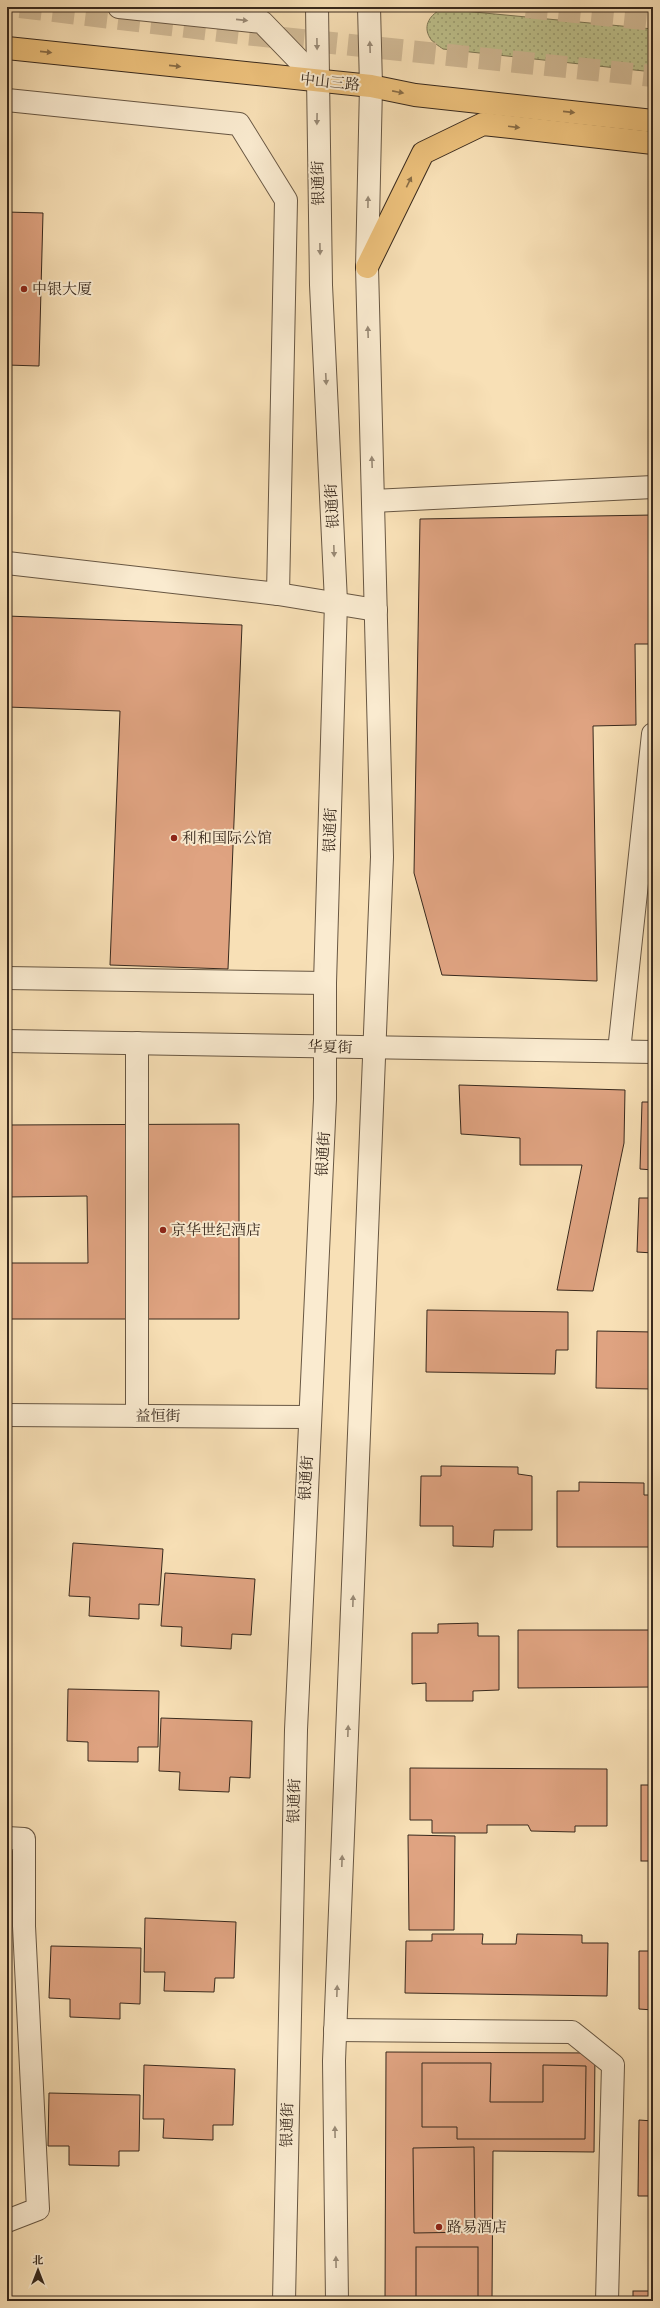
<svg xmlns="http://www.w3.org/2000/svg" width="660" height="2308" viewBox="0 0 660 2308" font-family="Vollkorn,'Noto Serif SC',serif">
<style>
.grass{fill:url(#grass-dots);stroke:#7b7655}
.building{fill:#dfa381;stroke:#38291d}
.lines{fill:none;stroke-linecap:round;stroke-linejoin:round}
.major-tunnel{stroke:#d2bb97;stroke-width:22;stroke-dasharray:22 11;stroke-linecap:butt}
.minor-casing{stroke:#685743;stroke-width:24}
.major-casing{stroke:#38291d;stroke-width:24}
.minor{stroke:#faebd0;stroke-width:22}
.major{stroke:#ecc07b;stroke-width:22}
.oneway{fill:#998a76}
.oneway2{fill:#896d47}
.poi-dot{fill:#8f2418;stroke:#faebd0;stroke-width:1.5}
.labels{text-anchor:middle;stroke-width:4;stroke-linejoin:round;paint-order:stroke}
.street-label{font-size:15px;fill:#38291d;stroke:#faebd0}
.poi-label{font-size:15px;fill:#38291d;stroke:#faebd0;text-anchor:start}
</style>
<defs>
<pattern id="grass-dots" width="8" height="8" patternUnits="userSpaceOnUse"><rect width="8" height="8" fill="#bec28d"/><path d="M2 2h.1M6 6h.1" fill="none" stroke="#9b9e73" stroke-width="1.8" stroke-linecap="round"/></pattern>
</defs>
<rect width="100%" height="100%" fill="#f8e0b6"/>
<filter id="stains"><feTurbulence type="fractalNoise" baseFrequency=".005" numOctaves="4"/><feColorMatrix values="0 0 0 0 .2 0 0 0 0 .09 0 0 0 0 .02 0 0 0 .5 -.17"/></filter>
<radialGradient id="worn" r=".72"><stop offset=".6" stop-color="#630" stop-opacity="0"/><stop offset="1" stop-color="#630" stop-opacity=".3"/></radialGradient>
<path class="grass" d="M442,9l211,20v43l-210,-23c-4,-3 -11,-7 -13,-11 -8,-13 1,-24 12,-29z"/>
<g class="building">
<polygon points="7,212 43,213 39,366 7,365"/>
<polygon points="653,515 653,644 635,644 636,725 593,726 597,981 442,975 414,873 420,519"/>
<polygon points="7,616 242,625 228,969 110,965 120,711 7,707"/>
<polygon points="459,1085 625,1090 624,1143 593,1291 557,1290 582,1165 520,1165 520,1138 461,1134"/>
<polygon points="642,1102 653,1102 653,1170 640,1169"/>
<polygon points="239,1124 239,1319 7,1319 7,1263 88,1263 87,1196 7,1197 7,1125"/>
<polygon points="639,1198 653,1198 653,1253 637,1252"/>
<polygon points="427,1310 568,1312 568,1350 556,1350 555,1374 426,1372"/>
<polygon points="597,1331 653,1332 653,1389 596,1388"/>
<polygon points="441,1466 518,1467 518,1474 532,1476 532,1530 494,1530 493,1547 453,1546 453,1526 420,1526 421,1476 441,1476"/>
<polygon points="579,1482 644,1483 644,1495 653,1495 653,1547 557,1547 557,1491 579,1491"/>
<polygon points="73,1543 163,1549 159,1605 139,1604 139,1619 89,1616 90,1597 69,1596"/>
<polygon points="165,1573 255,1579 251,1635 232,1634 231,1649 181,1646 182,1627 161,1626"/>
<polygon points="478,1623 478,1636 499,1636 499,1690 473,1691 473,1701 426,1701 426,1683 412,1684 412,1633 438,1633 438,1624"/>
<polygon points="518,1630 653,1630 653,1687 518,1688"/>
<polygon points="68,1689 159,1691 158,1747 138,1747 138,1762 88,1761 88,1742 67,1741"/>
<polygon points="161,1718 252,1721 250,1778 230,1777 229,1792 179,1790 180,1772 159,1771"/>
<polygon points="410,1768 607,1769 607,1826 575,1826 575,1832 531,1831 528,1825 487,1825 487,1833 432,1833 432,1820 410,1820"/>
<rect x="641" y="1785" width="12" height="76"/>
<polygon points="408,1835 455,1836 454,1930 409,1930"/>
<polygon points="145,1918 236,1922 234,1978 215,1978 214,1992 164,1991 165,1972 144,1972"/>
<polygon points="432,1934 483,1934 482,1944 516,1944 517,1934 582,1935 582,1943 608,1943 607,1996 405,1993 406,1941 432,1941"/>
<polygon points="51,1946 141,1948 140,2004 120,2003 120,2019 70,2017 70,1999 49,1998"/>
<polygon points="639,1951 653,1951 653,2010 639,2009"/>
<polygon points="386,2052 595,2053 594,2152 493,2151 492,2301 385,2301"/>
<polygon points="422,2063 491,2063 490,2102 543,2102 543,2065 586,2066 585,2139 457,2139 457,2127 422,2127"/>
<polygon points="144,2065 235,2069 233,2125 213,2125 213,2140 163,2138 164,2119 143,2119"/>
<polygon points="49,2093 140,2095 139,2151 119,2151 119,2166 69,2165 69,2146 48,2146"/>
<polygon points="639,2120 653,2121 653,2196 638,2196"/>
<polygon points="474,2147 475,2232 414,2233 413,2148"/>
<rect x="416" y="2247" width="62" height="54"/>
<rect x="633" y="2291" width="20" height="10"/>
</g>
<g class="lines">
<g class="major-tunnel">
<polyline points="20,7 245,34 653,76"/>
<polyline points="526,7 653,20"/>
</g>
<g class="minor-casing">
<g id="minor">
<polyline points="119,7 262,22 318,80"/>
<polyline points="7,100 239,124 286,200 278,594"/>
<polyline points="373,501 653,487"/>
<polyline points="7,563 278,594 376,610"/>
<polyline points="7,978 325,983"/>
<polyline points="7,1041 653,1052"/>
<polyline points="137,1043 137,1416"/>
<polyline points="619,1051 653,734"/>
<polyline points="7,1415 309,1417"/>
<polyline points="7,1838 24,1839 24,1926 38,2209 7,2221"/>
<polyline points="335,2030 572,2032 613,2065 607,2301"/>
<polyline points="284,2301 296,1730 325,1099 325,983 336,602 321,285 317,7"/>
<polyline points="337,2301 334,2061 382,857 367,267 371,86 369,7"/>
</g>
</g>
<g class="major-casing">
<g id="major">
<polyline points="7,48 371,86 415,95 653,121"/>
<polyline points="367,267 423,153 483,124 653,143"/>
</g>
</g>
<use href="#minor" class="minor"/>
<use href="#major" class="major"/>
</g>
<defs><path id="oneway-solid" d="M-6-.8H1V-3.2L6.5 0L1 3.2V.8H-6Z"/></defs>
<g class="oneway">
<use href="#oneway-solid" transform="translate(242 20) rotate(6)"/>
<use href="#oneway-solid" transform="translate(317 44) rotate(89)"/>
<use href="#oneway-solid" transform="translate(370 47) rotate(-92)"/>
<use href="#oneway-solid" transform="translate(317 119) rotate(91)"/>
<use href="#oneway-solid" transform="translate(368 202) rotate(-89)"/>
<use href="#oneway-solid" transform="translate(320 249) rotate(89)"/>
<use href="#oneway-solid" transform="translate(368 332) rotate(-92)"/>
<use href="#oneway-solid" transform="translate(326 379) rotate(87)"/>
<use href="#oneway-solid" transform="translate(372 462) rotate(-92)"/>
<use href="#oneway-solid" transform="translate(334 551) rotate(88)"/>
<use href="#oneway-solid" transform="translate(353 1601) rotate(-88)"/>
<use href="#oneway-solid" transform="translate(348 1731) rotate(-88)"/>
<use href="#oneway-solid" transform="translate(342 1861) rotate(-88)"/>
<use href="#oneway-solid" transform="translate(337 1991) rotate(-88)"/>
<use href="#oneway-solid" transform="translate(335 2132) rotate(-91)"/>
<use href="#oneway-solid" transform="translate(336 2262) rotate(-91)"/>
</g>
<g class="oneway2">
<use href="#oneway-solid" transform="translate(46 52) rotate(6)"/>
<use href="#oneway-solid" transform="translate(175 66) rotate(6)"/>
<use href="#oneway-solid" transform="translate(398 92) rotate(11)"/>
<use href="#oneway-solid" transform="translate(569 112) rotate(6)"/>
<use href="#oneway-solid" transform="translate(514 127) rotate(7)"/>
<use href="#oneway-solid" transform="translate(409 182) rotate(-64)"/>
</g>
<g class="poi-dot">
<circle cx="24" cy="289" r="4"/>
<circle cx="174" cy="838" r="4"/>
<circle cx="163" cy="1230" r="4"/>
<circle cx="439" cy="2227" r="4"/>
</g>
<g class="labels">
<g class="street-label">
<text transform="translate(330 82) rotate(6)" y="5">中山三路</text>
<text transform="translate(318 183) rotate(-91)" y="5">银通街</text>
<text transform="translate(332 506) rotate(-93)" y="5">银通街</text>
<text transform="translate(330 830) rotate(-88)" y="5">银通街</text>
<text transform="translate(330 1047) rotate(1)" y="5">华夏街</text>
<text transform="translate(323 1154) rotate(-87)" y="5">银通街</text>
<text x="158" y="1421">益恒街</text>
<text transform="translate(306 1478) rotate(-87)" y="5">银通街</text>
<text transform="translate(294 1801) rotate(-89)" y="5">银通街</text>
<text transform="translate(287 2125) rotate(-89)" y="5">银通街</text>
</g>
<g class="poi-label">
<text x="32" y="294">中银大厦</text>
<text x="182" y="843">利和国际公馆</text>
<text x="171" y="1235">京华世纪酒店</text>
<text x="447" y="2232">路易酒店</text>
</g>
</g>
<rect width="660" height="2308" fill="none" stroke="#f8e0b6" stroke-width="24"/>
<rect x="8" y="8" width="644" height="2292" fill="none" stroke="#38291d" stroke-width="2"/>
<rect x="12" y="12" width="636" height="2284" fill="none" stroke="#38291d"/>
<g transform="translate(38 2270)" stroke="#faebd0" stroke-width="3" paint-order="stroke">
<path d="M0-3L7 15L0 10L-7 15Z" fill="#38291d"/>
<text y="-6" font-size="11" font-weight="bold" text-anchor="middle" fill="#38291d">北</text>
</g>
<rect width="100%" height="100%" filter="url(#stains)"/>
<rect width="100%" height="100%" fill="url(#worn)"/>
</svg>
